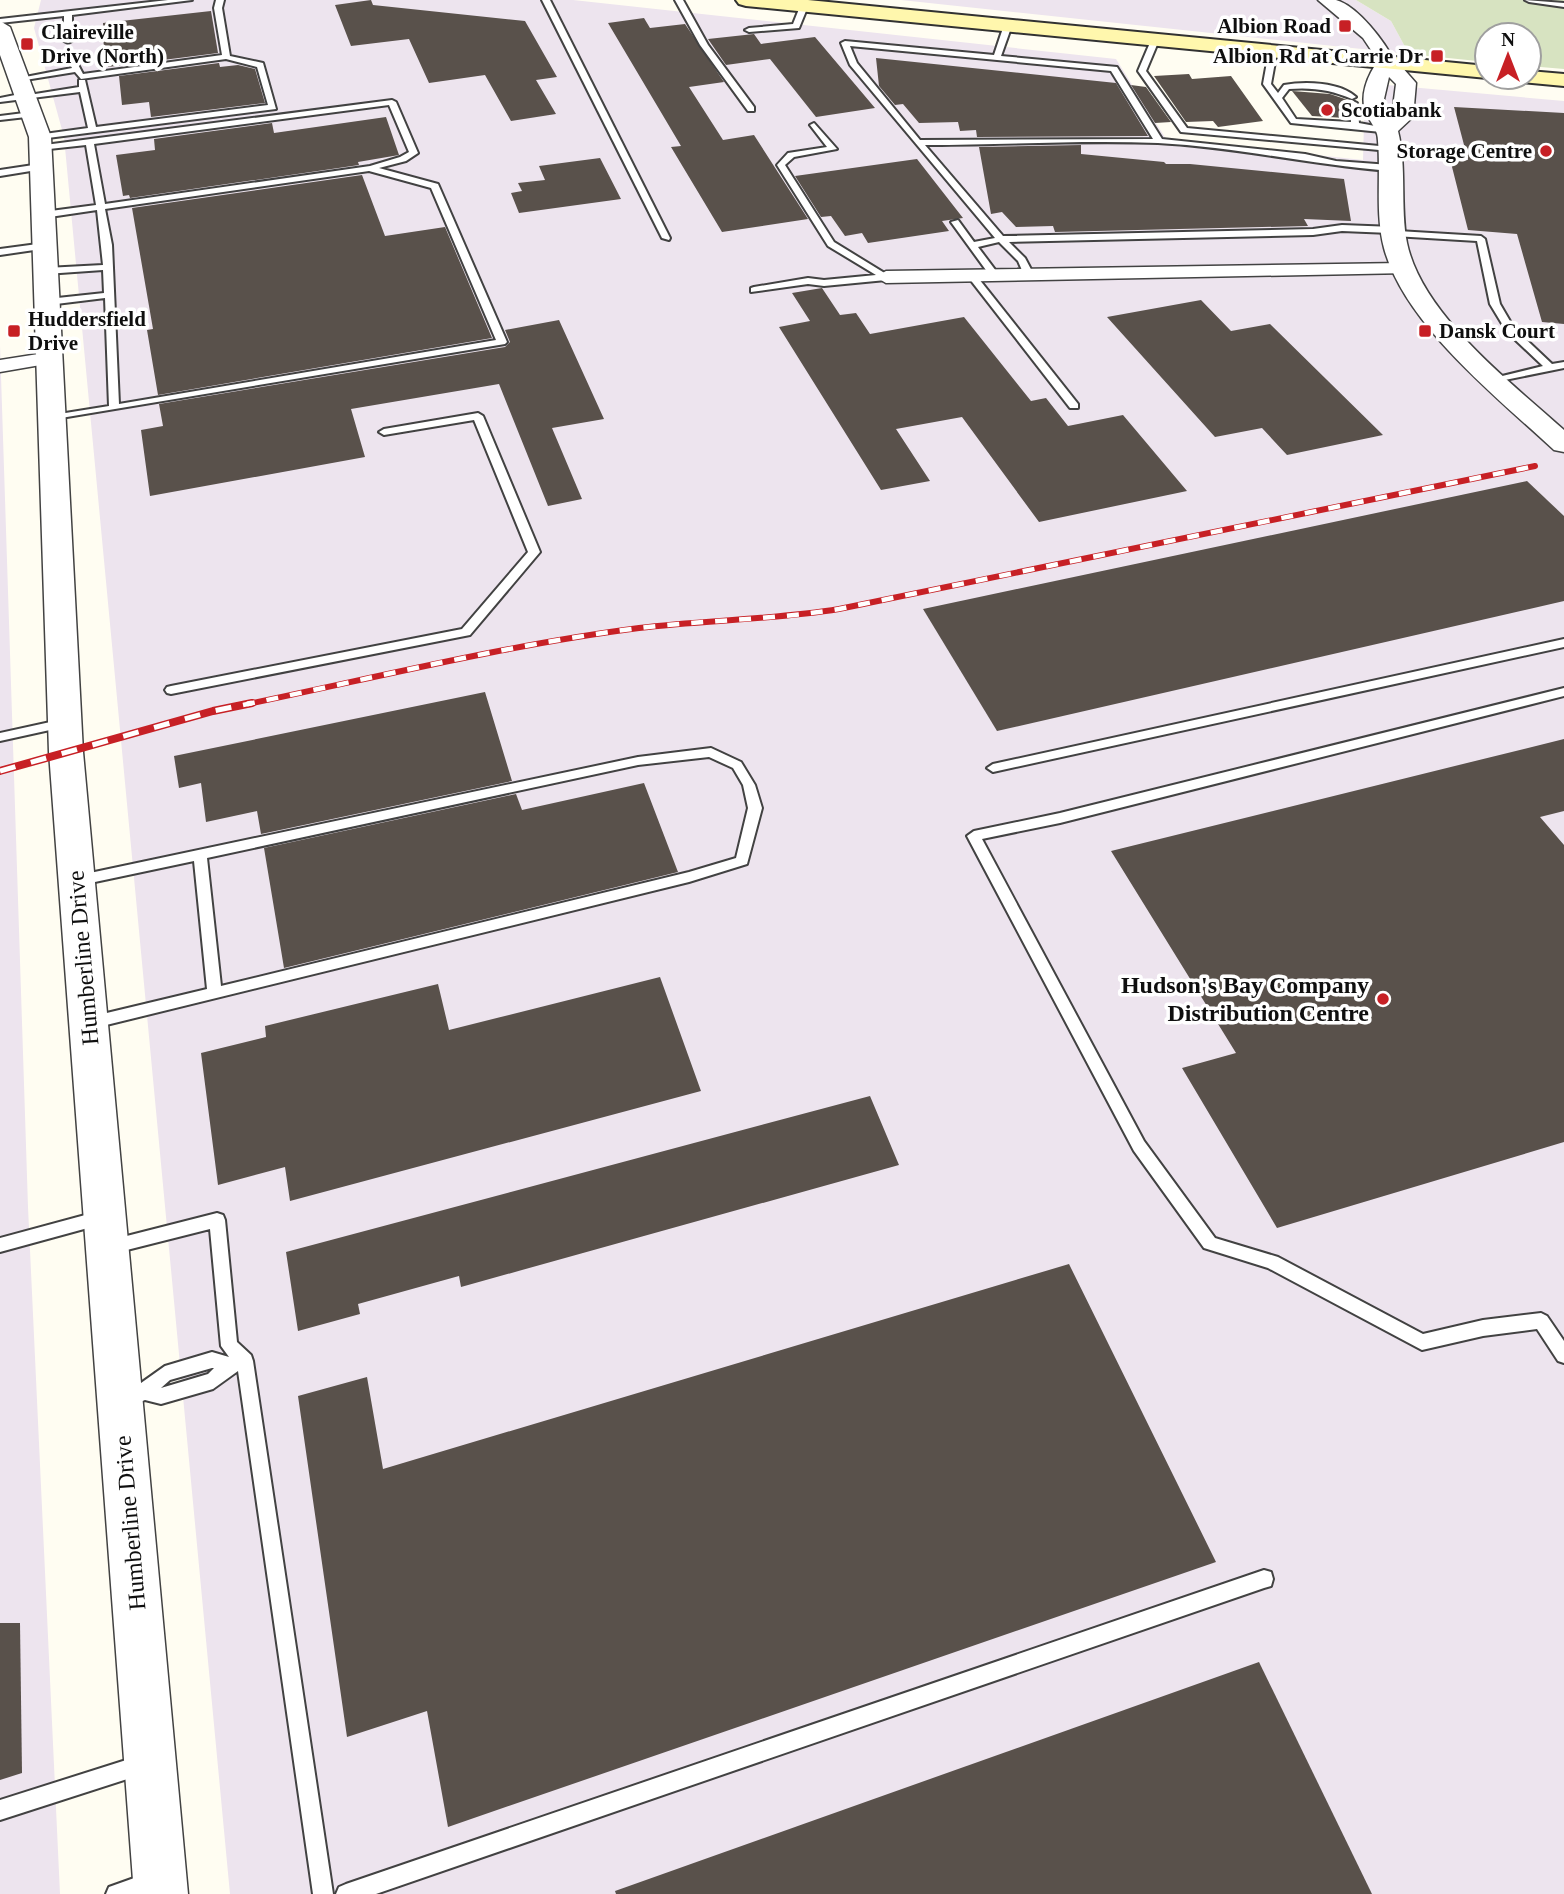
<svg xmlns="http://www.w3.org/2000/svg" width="1564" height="1894" viewBox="0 0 1564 1894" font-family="'Times New Roman',serif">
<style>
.industrial{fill:#ede4ee}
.cemetery{fill:#d7e3c1}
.building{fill:#59514b}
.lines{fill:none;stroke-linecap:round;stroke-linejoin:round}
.service-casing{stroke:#424242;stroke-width:4}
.minor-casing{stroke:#424242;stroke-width:3}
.tertiary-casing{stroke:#424242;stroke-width:3}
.secondary-casing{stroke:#313131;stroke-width:4}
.service{fill:#fff;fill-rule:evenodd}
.minor{fill:#fff;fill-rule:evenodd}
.tertiary{fill:#fff;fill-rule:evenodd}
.secondary{fill:#fff7ad;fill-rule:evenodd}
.rail-far1-casing{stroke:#c72025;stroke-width:6}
.rail-casing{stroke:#c72025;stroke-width:8}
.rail-far1{stroke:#fff;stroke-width:4.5;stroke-dasharray:12;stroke-linecap:butt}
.rail{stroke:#fff;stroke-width:5;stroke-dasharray:16;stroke-linecap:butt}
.poi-dot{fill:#c72025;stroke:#fff;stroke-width:2.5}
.labels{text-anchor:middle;stroke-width:7;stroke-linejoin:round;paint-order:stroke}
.far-poi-label{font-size:21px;font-weight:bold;fill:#0f0f0f;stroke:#fff;text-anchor:start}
.street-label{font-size:24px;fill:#0f0f0f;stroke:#fff}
.poi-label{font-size:24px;font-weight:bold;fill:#0f0f0f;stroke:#fff;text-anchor:end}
</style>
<rect width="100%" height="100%" fill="#fffdf2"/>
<g class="industrial">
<polygon points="41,0 573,0 1116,59 1166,139 1363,160 1365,83 1564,101 1564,1894 230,1894 64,137 34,28"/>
<polygon points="901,0 1356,0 1391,21 1409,54"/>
<polygon points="0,345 28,1207 60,1894 0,1894"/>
</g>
<polygon class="cemetery" points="1356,0 1564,0 1564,69 1529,66 1529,35 1487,35 1487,62 1409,54 1391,21"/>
<g class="building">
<polygon points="371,0 373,5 525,21 557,77 536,80 556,114 511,121 485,75 429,83 409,39 351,46 335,5"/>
<polygon points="211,11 218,53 108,67 108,56 104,56 103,23"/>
<polygon points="644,18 650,28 685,24 724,82 689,87 723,140 754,135 808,219 722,232 671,147 681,146 608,23"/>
<polygon points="754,34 761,44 815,37 875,108 816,117 770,59 726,65 708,39"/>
<polygon points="876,58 1116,83 1148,136 977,137 976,130 960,131 958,122 919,123 903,104 895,105 879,86"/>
<polygon points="219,63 220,67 238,65 255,69 265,103 151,117 149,102 122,105 119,76"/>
<polygon points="1189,74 1192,79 1231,76 1263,121 1218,127 1213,121 1186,122 1154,76"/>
<polygon points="1131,85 1146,87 1171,122 1155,123"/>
<polygon points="1292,91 1330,94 1348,100 1345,118 1312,116"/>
<polygon points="1454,107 1564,113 1564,324 1542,322 1517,234 1468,230 1450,159 1468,160"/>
<polygon points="386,117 399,155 358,162 359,165 130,198 129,195 123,196 116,155 155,150 154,139 272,123 274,133"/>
<polygon points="1081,145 1081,154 1164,162 1166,164 1190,164 1344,179 1351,221 1304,219 1308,226 1055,232 1053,226 1016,227 1002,212 991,214 979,147"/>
<polygon points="600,158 621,199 519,213 511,193 522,191 518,183 545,180 539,166"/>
<polygon points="917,159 963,218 942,221 949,231 868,243 862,233 845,236 831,216 821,217 795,176"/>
<polygon points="362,175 385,236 445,227 492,338 158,395 147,330 153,329 132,208"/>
<polygon points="822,288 840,315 856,313 870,334 964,317 1031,401 1046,398 1068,426 1123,415 1187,491 1039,522 962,417 896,429 930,481 881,490 779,327 810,321 792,293"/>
<polygon points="1201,300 1231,331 1270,324 1383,435 1287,455 1262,428 1215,437 1107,317"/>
<polygon points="559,320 604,419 552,428 582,499 548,506 499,384 351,409 365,457 150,496 141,430 163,426 159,404 505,347 510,342 505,330"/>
<polygon points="1527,481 1564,516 1564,601 997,731 923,609"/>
<polygon points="485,692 512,781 261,834 257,811 206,822 201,783 179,788 174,756"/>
<polygon points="1564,739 1564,811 1540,817 1564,845 1564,1142 1277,1228 1182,1068 1236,1053 1111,851"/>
<polygon points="644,783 678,872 284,968 264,848 516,794 522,810"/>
<polygon points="660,977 701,1091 290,1201 285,1167 218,1185 201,1053 266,1037 265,1026 438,984 449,1030"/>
<polygon points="870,1096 899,1165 461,1287 459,1276 358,1304 360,1314 298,1331 286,1252"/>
<polygon points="1069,1264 1216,1562 448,1827 427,1711 347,1737 298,1396 367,1377 383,1469"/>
<polygon points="0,1623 20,1623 22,1773 0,1780"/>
<polygon points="1259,1662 1372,1894 616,1894 615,1891"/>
</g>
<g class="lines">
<g class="service-casing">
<g id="service">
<polygon points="168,0 192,0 72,15 72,41 68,43 64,41 64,16 0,23 0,19"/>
<polygon points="216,0 224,0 222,8 230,56 263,63 276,109 40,139 37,139 37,135 88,128 80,92 0,102 0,98 25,93 29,95 79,87 79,80 85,80 96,127 268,105 257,67 226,59 81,79 75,72 19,81 15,79 72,68 65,55 69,53 73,55 83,74 222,55 214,8"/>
<polygon points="542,0 550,0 670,238 669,240 662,238"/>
<polygon points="675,0 683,0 708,45 754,107 754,111 748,111 700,45"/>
<polygon points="1525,0 1564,3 1564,7 1529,2"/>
<polygon points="801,4 808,6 799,28 749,32 745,30 749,28 793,24"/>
<path d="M1008,23l4,2 -11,31 116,11 45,72 143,15 31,7 54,4 4,3 -4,3c-77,-6 -154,-24 -232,-28 -77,-3 -156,2 -233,2l78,91 310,-7 29,-4 52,2 4,4 83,5 4,3 15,65 14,24 38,36 12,-2v6l-69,14 -5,-3 53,-13 -36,-34 -17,-28 -13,-63 -83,-5 -4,-3 -48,-2 -29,4 -304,7 16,16 9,17 -5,3 -5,-3 -6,-14 -19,-19 -21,5 21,28 -8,2 -40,-55 7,-2 16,22 21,-4 -145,-173 -9,-22 4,-2 149,14 10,-30zM850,46l261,25 42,68 -233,1 -63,-77z"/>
<polygon points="1152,38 1159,40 1146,71 1187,128 1390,147 1394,149 1390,151 1181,132 1138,71"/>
<path d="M1273,49l4,2 -6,33 7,9 6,-8c21,-4 56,-3 72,12l-4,2c-20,-9 -40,-12 -63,-10l-7,9 14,21 55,3 -2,-19 4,-2 4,2 2,20 32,6v4l-100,-10 -28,-39 6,-33z"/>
<path d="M392,100l4,2 22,51 -12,8 -27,7 59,16 69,158 -2,2 -456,76v-4l4,-1 56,-9 -4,-108 -57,7 -5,-3 5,-3 56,-6 -1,-23 -57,4 -5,-3 5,-3 57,-3 -6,-55 -54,8 -4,-3 4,-3 53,-7 -10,-60 -46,5h-3v-4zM389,105l20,47 -9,5 -30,9 -265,38 -11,-60zM369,171l62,17 65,152 -377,64 -7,-159 -7,-36z"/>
<polygon points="32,112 35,112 35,116 0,120 0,116"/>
<polygon points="814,123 837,149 794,157 785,165 834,242 891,277 886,280 824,286 808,284 751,292 751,288 754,287 808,278 824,280 876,275 828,246 777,165 788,153 827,147 810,125"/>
<polygon points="40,164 44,167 43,169 0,176 0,170"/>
<polygon points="45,243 48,244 48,248 0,255 0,249"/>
<polygon points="969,274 975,274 1078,404 1078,408 1070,408 969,278"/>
<polygon points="478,413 483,416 540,552 470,635 171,694 167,693 165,690 167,687 171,686 462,629 528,552 474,420 384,435 379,432 384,429"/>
<polygon points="1564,639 1564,647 993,772 987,768 993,764"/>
<polygon points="1564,688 1564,696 1060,823 982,839 1144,1141 1215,1238 1278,1257 1423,1334 1483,1320 1541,1313 1547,1316 1564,1341 1564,1363 1558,1361 1537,1329 1483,1336 1422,1350 1268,1268 1204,1248 1134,1151 967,836 974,831 1060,813"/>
<polygon points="64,719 70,723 68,726 0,741 0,733"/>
<path d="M711,748l30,14 14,23 7,23 -15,56 -58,18 -599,147 -5,-2 -2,-4 2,-4 5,-2 117,-28 -13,-128 -118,25 -5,-1 -2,-4 2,-4 567,-120zM709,757l24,11 10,17 5,23 -12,50 -47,14 -468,114 -14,-128 431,-93z"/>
<polygon points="100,1211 106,1213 108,1218 106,1223 0,1252 0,1238"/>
<path d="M217,1213l6,2 2,5 12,122 14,13 2,6 80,533h-20l-75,-523 -25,18 -52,15 -16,-4 -5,2 -6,-2 -3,-6 3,-6 31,-22 47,-14 17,5 -8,-11 -11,-117 -99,25 -6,-2 -2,-5 2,-5 6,-2zM212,1368h2l-6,6 -47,14 9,-8z"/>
<polygon points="1264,1570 1271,1572 1273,1579 1271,1586 1264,1588 376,1894 336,1894 339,1887 346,1884"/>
<polygon points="142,1755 149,1758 152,1765 149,1772 0,1820 0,1800"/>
<polygon points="151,1872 158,1875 161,1882 158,1889 146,1894 106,1894 109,1887"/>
</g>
</g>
<g class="minor-casing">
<g id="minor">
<path d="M1318,0c5,0 13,0 18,0 22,6 49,42 59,62l-2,3h-12l-18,-27z"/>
<polygon points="1402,263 1409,265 1412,269 1409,273 886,283 876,277 886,271"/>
<polygon points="51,352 58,354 61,358 58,362 0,372 0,360"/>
</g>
</g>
<g class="tertiary-casing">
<g id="tertiary">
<polygon points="0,21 10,27 51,137 83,752 188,1894 134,1894 49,752 29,137 0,55"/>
<path d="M1387,56l7,2 22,25 -3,34 -15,14c9,36 2,76 9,112 15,72 105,140 157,187v22l-10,-2c-56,-52 -150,-126 -170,-202 -9,-34 -3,-72 -6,-107 0,-10 -5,-15 -10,-24 -11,-19 0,-43 12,-59zM1389,77l7,7 -4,31 -3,2 -5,-18z"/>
</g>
</g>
<g class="secondary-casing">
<g id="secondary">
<polygon points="736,0 808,0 1487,66 1487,77 1493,77 1487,78 746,6 739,4"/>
<polygon points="1529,71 1564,74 1564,86 1521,82 1518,77 1529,77"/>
</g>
</g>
<use href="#service" class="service"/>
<use href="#minor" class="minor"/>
<use href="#tertiary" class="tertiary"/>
<use href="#secondary" class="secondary"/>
<g class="rail-far1-casing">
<path id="rail-far1" d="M243,705c131,-27 263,-60 396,-77 66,-8 133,-8 200,-19l696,-143"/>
</g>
<g class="rail-casing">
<polyline id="rail" points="0,771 213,711 252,703"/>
</g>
<use href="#rail-far1" class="rail-far1"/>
<use href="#rail" class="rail"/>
</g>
<g class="poi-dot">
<rect x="1338" y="19" width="14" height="14" rx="3.5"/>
<rect x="20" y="37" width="14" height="14" rx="3.5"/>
<rect x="1430" y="49" width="14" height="14" rx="3.5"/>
<circle cx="1327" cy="110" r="7"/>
<circle cx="1546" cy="151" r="7"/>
<rect x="7" y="324" width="14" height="14" rx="3.5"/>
<rect x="1418" y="324" width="14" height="14" rx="3.5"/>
<circle cx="1383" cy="999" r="7"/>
</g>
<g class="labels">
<g class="far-poi-label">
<text x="1331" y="33" text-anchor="end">Albion Road</text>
<text x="41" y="39">Claireville<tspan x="41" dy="24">Drive (North)</tspan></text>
<text x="1423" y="63" text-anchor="end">Albion Rd at Carrie Dr</text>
<text x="1341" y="117">Scotiabank</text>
<text x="1532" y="158" text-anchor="end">Storage Centre</text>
<text x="28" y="326">Huddersfield<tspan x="28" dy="24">Drive</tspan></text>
<text x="1439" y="338">Dansk Court</text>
</g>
<g class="street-label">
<text transform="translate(83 958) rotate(-95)" y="8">Humberline Drive</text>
<text transform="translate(130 1523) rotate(-95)" y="8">Humberline Drive</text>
</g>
<g class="poi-label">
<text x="1369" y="993">Hudson's Bay Company<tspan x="1369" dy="28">Distribution Centre</tspan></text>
</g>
</g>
<g transform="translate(1508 56)"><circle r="33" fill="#ffffff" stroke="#9f9f9f" stroke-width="2"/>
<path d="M0-5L12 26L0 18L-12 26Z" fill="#c72025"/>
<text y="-10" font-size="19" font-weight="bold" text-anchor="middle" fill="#0f0f0f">N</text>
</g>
</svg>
